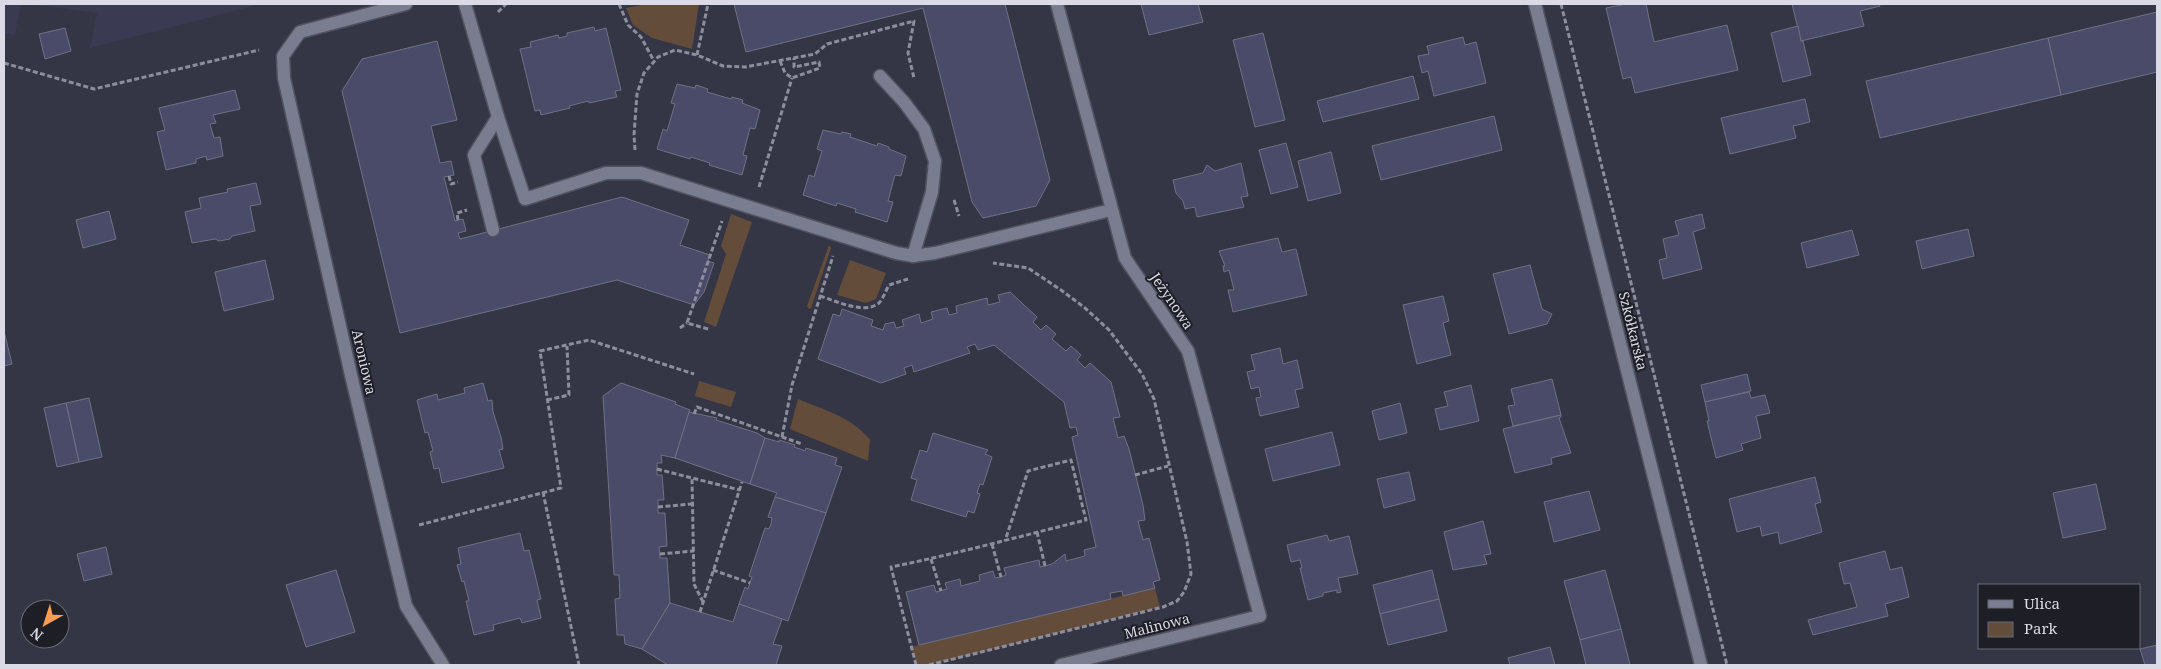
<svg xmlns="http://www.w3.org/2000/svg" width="2161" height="669" viewBox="0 0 2161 669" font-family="'Noto Serif',serif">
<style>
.built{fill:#3a3b52}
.green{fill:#644c3b}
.building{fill:#4a4b68;stroke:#707185}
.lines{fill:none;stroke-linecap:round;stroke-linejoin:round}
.service-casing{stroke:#515260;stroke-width:15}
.minor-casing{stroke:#515260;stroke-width:15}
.path{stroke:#8d8e9c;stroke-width:3;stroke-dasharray:5 2.5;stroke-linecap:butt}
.service{stroke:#7a7c8f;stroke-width:12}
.minor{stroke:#7a7c8f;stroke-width:12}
.labels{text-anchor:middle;stroke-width:4;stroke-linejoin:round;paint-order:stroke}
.street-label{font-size:14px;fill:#dadbe6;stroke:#1d1e26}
</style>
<rect width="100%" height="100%" fill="#343646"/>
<g class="built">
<polygon points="4,4 21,4 15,35 4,33"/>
<polygon points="28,4 261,4 90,48 97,13"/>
</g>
<g class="green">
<polygon points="646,4 699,4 692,49 652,38 633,25 626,8"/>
<polygon points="731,214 752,222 716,327 704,322 726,254 721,246"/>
<polygon points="829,245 831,248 811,308 809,309 807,306"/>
<polygon points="850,260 886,273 876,299 866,303 837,295"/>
<polygon points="699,381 736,392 731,407 695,396"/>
<path d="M798,399c26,11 54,18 72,41l-2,21 -78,-32z"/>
<polygon points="1155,588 1160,607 929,665 916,665 911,647"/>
</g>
<g class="building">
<polygon points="734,4 1005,4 1050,180 1036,206 983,218 972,202 923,8 746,52"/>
<polygon points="1141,4 1198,4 1203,22 1149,35"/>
<polygon points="1626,4 1646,4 1654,42 1727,25 1738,70 1635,93 1631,77 1623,79 1606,8"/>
<polygon points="1792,4 1879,4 1880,6 1860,11 1864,26 1801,41"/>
<polygon points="2157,12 2157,72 2061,95 2048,38"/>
<polygon points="1798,26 1801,41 1803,41 1811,75 1783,82 1771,33"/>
<polygon points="594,27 595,31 606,28 621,90 615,91 617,97 589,103 588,101 569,106 570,108 541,115 540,110 535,111 520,49 531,47 530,42 558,35 559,38 567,36 567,33"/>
<polygon points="65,28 71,51 45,59 39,34"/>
<polygon points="1263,33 1285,120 1255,127 1233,40"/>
<polygon points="1463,37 1465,45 1476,42 1486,83 1434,96 1428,71 1422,73 1418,56 1429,54 1427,46"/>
<polygon points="2048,38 2061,95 1880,138 1866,81"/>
<polygon points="437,41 457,120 431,126 440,163 451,161 454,175 444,177 455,221 463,219 466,231 458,233 460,239 622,197 689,220 680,245 710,255 708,261 714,263 704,292 694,305 617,280 400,333 342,91 362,59"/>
<polygon points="1413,76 1419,99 1323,122 1317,101"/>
<polygon points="677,84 695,88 696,85 708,89 707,92 731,99 732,97 743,100 742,103 760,110 755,129 750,128 743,155 747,156 742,175 709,165 710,163 691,157 690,159 657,149 663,129 667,131 675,104 671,103"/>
<polygon points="235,90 240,109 213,115 216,123 210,124 214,138 220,137 223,156 207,160 206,156 196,159 196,163 166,170 157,132 165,130 159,108"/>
<polygon points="1805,99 1810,122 1793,126 1796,138 1730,154 1721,118"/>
<polygon points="1494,116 1502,150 1381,180 1372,146"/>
<polygon points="823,130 841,134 842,132 851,134 850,137 877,146 878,143 889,147 889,149 906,156 901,176 895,175 888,201 893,202 887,222 855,212 856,209 837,203 836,206 803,195 809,175 814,177 822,151 817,149"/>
<polygon points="1286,143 1298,187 1271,194 1259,150"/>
<polygon points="1331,152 1341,193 1308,201 1298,161"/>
<polygon points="1241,163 1248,196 1241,197 1244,207 1197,217 1195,207 1185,209 1183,201 1176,193 1173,180 1203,173 1207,165 1215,171"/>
<polygon points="256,183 261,204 250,206 255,231 232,236 230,239 219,241 215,239 192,243 185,212 201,208 199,198 228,192 227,189"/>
<polygon points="109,211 116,239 83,248 76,220"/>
<polygon points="1702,214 1705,228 1693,232 1702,269 1663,279 1659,260 1667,258 1663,239 1679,235 1675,221"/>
<polygon points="1968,229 1974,256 1922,269 1916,241"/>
<polygon points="1852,230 1859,255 1807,268 1801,243"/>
<polygon points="1278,238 1282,252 1296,249 1307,295 1233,312 1228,290 1234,290 1229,270 1224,272 1223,266 1225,266 1219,251"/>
<polygon points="265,260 274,299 224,311 215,272"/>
<polygon points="1530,265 1542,309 1552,314 1547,324 1509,334 1493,274"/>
<polygon points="1010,292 1037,317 1033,322 1041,330 1046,325 1056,334 1052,339 1066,351 1071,346 1081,355 1077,360 1085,368 1090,363 1111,382 1120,417 1113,418 1118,438 1124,436 1129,449 1143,505 1145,520 1138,521 1143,540 1149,538 1160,580 1153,582 1155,588 1123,596 1122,591 1110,593 1111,599 919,645 906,592 934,585 936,592 947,589 945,583 960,579 961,586 980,581 979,575 993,571 995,578 1001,577 1006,575 1004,568 1039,560 1040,567 1045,566 1052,564 1065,554 1066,561 1085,556 1084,550 1096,547 1072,437 1078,435 1076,427 1070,428 1064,402 994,345 978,350 975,344 967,347 970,353 914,372 912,365 904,368 906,374 881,383 818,359 833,314 840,316 842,309 873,320 871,326 883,330 885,324 894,322 896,328 904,326 902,320 919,314 921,323 933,319 931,312 947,308 949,315 957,313 956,306 987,298 988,305 1000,302 998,295"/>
<polygon points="1443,296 1449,321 1443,323 1451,355 1417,364 1403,305"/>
<polygon points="4,331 12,364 4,366"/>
<polygon points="1280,348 1283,364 1297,360 1303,388 1295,390 1299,407 1260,416 1256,398 1261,397 1259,387 1251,389 1247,372 1255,370 1251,355"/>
<polygon points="1747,374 1751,391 1705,402 1701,385"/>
<polygon points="1552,379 1561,415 1513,426 1508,406 1515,405 1511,389"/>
<polygon points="483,383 488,401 492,400 493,412 501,437 503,449 499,450 504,468 442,483 439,468 434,469 430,452 433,451 428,432 425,433 417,400 437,394 438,400 465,393 464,388"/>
<polygon points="621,383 676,402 675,404 690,410 675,458 661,455 662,463 657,463 657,475 662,475 664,500 658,500 658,513 665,513 667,546 659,547 660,558 667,558 670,603 642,649 625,644 624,635 617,635 615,599 620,598 619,575 614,575 603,396"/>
<polygon points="1471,385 1479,421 1440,430 1435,409 1448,406 1444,392"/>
<polygon points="1749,392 1751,398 1765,395 1770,413 1756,416 1761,438 1741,444 1743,450 1716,458 1707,421 1709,421 1705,402"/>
<polygon points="89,398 102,457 79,462 66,403"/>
<polygon points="66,403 79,462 57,467 44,408"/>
<polygon points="1400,403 1407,433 1379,440 1372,411"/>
<polygon points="689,412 717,418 716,420 757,433 765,438 750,484 675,458"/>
<polygon points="1561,415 1561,417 1559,418 1571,453 1551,458 1552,464 1515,473 1503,429"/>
<polygon points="1332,432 1340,465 1273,481 1265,449"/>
<polygon points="933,433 988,450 985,454 992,457 983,485 980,484 977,493 980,494 974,513 968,511 966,517 911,500 917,480 911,478 920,450 927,452"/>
<polygon points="765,438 779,442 779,440 795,445 794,447 800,449 805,451 806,448 837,458 835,465 842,467 826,513 775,497 777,493 750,484"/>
<polygon points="1409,472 1415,500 1384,508 1377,479"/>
<polygon points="1815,477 1821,502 1815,504 1822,532 1780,544 1778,532 1762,536 1760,526 1737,532 1729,499"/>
<polygon points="2096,484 2106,529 2063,538 2053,493"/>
<polygon points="1589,491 1600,530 1554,542 1544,502"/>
<polygon points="775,497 826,513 788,621 739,604 745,587 748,589 752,577 749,576 765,528 769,529 771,524 772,518 768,517"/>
<polygon points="1483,521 1491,554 1484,555 1487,564 1453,570 1444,532"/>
<polygon points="520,533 524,551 529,550 541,599 537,600 541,618 522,623 520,618 493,625 494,630 474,635 466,601 469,601 464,581 462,582 457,565 461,564 458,548"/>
<polygon points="1327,535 1329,541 1349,536 1358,574 1338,578 1341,592 1337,593 1337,590 1323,593 1323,596 1308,600 1300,568 1302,568 1300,560 1291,562 1287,545"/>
<polygon points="106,547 112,574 84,581 77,554"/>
<polygon points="1885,551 1890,570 1902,567 1909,597 1885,604 1888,616 1813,635 1808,620 1857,607 1850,583 1844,584 1839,563"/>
<polygon points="336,570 355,632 306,647 286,585"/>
<polygon points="1432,570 1439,599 1380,614 1373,585"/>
<polygon points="1605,570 1621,629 1580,640 1564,581"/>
<polygon points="1439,599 1447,631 1388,645 1380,614"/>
<polygon points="670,603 733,622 739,604 782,619 773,644 782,646 776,665 668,665 642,649"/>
<polygon points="1621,629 1630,665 1586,665 1580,640"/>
<polygon points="2157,645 2157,665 2145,665 2140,649"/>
<polygon points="1550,647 1555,665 1510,665 1508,658"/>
</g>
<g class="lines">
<g class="service-casing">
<g id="service">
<polyline points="465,4 498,117 474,155 493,230"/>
<polyline points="880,76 904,102 924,129 935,161 932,192 913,256"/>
<polyline points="498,117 525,199 606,173 641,173 896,253 913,256 935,253 1111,210"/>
</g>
</g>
<g class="minor-casing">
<g id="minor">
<polyline points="406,4 300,32 283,56 284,78 351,375 406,606 443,665"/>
<polyline points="1057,4 1125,258 1188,351 1260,616 1061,665"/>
<polyline points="1535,4 1701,665"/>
</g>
</g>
<g class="path">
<polyline points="619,4 628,25 641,37 654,61"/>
<polyline points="1561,4 1727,665"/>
<polyline points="498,12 506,4"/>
<polyline points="697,55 708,4"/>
<polyline points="780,61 785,73 792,78 820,68 819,62 794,67 794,58"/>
<polyline points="4,63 94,89 259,50"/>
<polyline points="635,150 634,135 637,94 644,73 658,57 675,50 697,55 723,66 745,67 815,54 827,44 914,21 908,53 914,78"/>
<polyline points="449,176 451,184 458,182"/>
<polyline points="759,187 792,78"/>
<polyline points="954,200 959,216"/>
<polyline points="458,220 457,213 467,210"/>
<path d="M820,296c16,5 44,19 59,7 4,-4 7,-13 10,-18l19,-6"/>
<polyline points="680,328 687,323"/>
<polyline points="708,329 687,323 722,221"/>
<polyline points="547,400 569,395 567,346"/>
<polyline points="694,414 697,407 802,444"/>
<polyline points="782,437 792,385 833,256"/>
<polyline points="657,469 692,478"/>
<polyline points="1135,475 1168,466"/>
<polyline points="543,492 579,665"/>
<polyline points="658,507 692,504"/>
<polyline points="419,525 561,488 540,351 589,340 694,374"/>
<polyline points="1037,532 1045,566"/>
<polyline points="992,544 1001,577"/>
<polyline points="660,554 694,551"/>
<polyline points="931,559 941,591"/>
<polyline points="713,570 750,583"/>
<polyline points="703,602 694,584 692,478 740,490"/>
<polyline points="700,612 742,482"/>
<path d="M916,665l-25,-98c65,-13 130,-31 195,-47l-15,-60 -43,11 -23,70"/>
<polyline points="929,665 1163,607 1177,601 1184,592 1191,574 1187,542 1154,399 1142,374 1109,330 1085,308 1061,290 1028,268 993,263"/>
</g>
<use href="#service" class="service"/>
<use href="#minor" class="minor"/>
</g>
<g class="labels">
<g class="street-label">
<text transform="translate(1172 301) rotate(56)" y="5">Jeżynowa</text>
<text transform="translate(1633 331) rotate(76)" y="5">Szkółkarska</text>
<text transform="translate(364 362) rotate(77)" y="5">Aroniowa</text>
<text transform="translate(1157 626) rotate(-14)" y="5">Malinowa</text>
</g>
</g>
<rect width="2161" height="669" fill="none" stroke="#dadbe6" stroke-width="10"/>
<rect x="1978" y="584" width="162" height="65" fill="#1d1e26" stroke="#696a73"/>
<rect x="1988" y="600" width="25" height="8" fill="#7a7c8f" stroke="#696a73"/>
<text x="2024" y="609" font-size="15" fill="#dadbe6">Ulica</text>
<rect x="1988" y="622" width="25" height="15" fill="#644c3b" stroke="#696a73"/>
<text x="2024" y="634" font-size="15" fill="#dadbe6">Park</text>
<g transform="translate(45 624) rotate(219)"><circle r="24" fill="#1d1e26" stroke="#696a73"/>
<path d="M0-4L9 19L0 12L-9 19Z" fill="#fc9d53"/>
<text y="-8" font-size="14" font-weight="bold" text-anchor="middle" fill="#dadbe6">N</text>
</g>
</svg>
